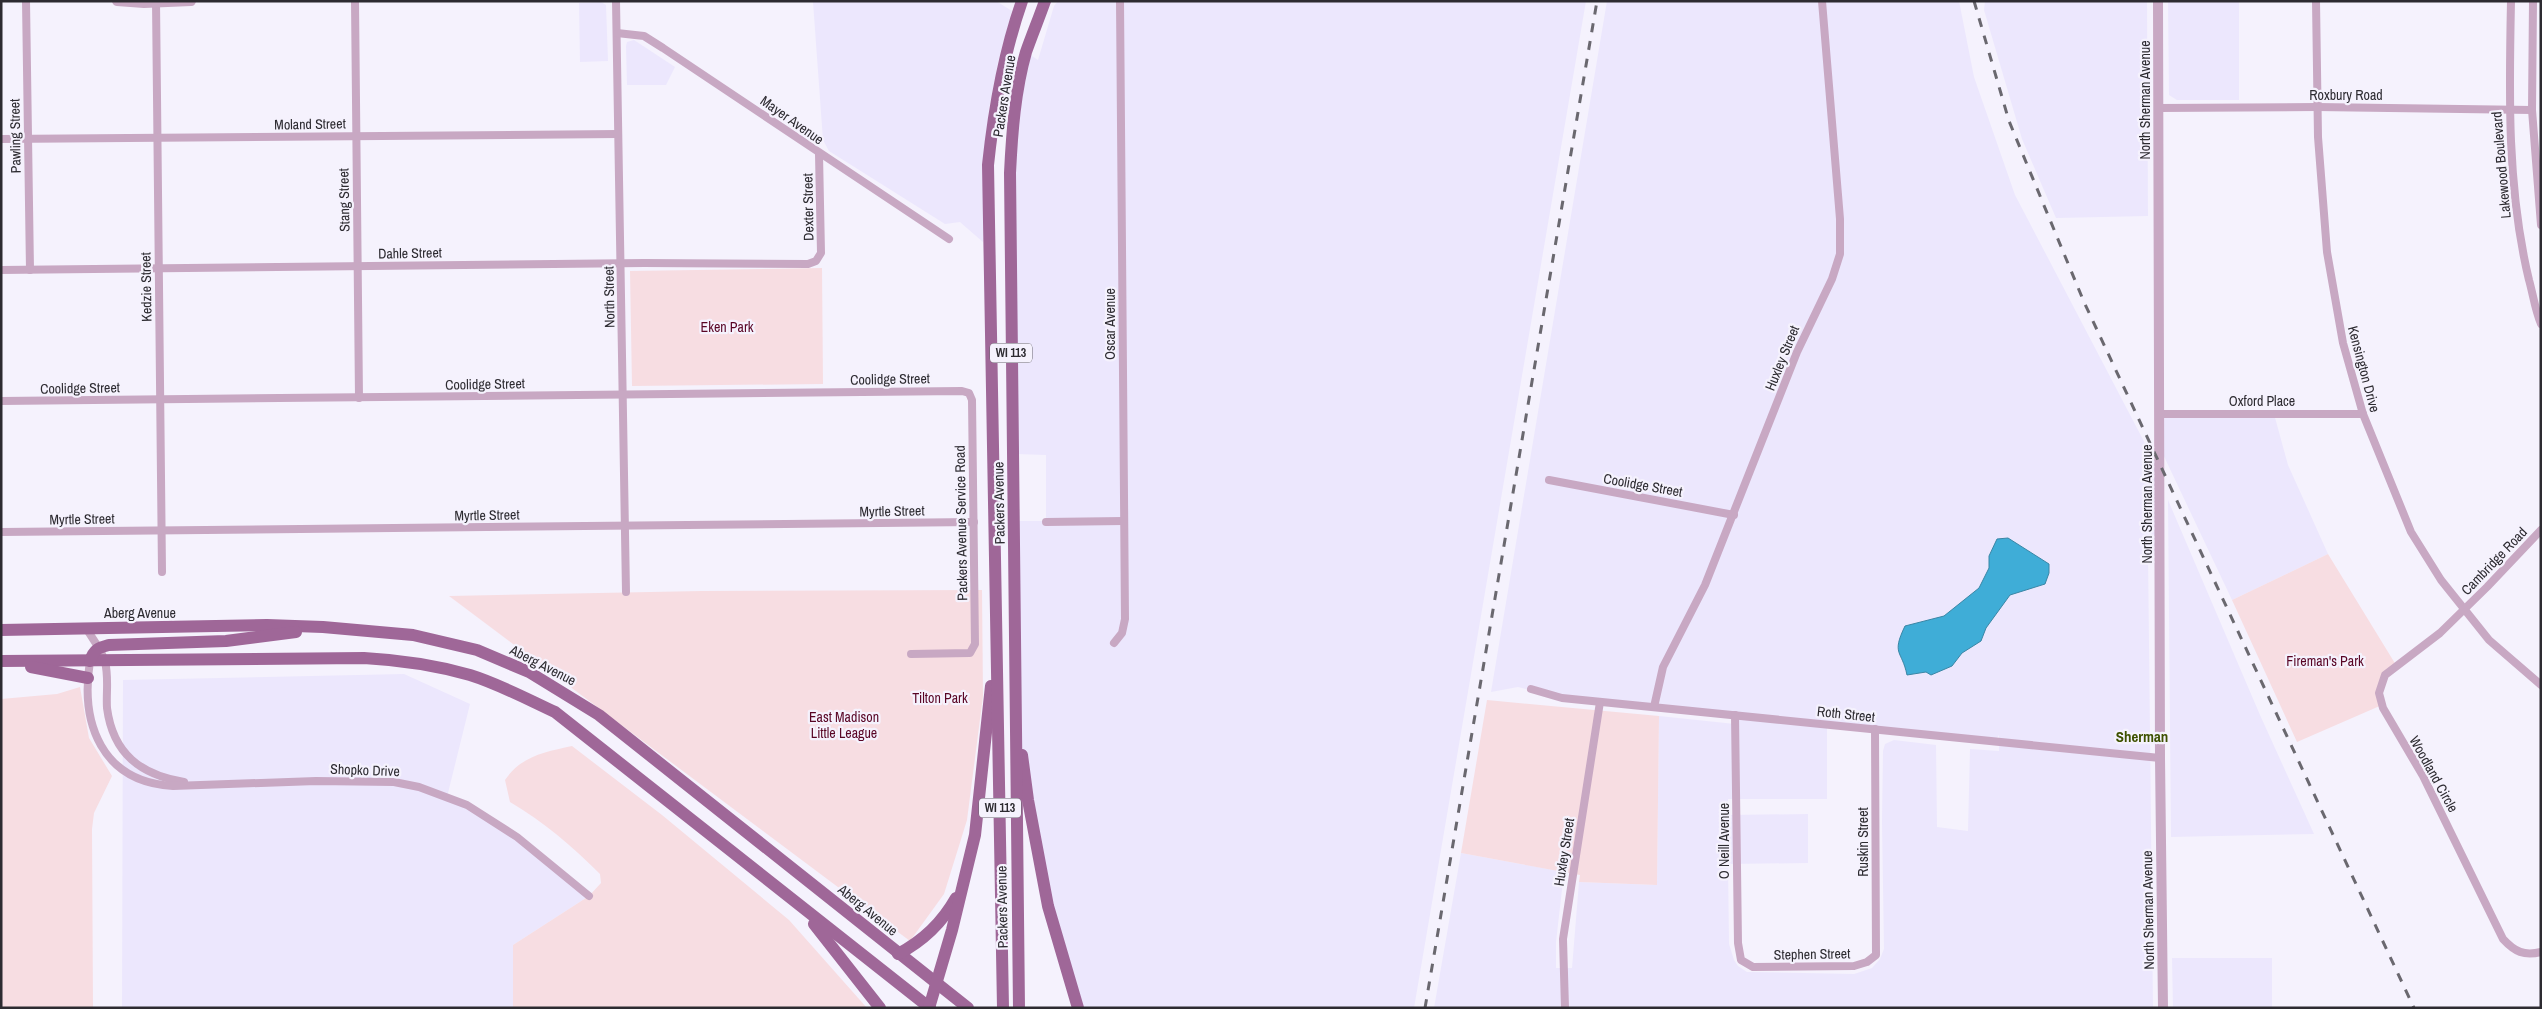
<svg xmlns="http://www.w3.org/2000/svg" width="2542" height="1009" viewBox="0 0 2542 1009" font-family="'Archivo Narrow',sans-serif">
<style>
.built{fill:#ece7fd;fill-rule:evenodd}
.green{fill:#f7dde2}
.water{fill:#3fadd7;stroke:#3a86a5}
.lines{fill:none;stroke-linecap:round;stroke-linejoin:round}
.minor{stroke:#c8a8c3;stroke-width:8}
.tertiary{stroke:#c8a8c3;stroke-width:10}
.primary{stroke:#9f6798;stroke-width:12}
.rail{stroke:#6a686f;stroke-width:3;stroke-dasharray:9 9;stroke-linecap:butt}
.labels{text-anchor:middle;stroke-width:4.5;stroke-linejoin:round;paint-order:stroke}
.shield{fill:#f5f2fd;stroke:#69676e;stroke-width:1}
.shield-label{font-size:12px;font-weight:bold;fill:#2d2b31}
.street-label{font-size:14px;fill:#2d2b31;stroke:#f5f2fd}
.park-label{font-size:14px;fill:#590525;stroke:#f5f2fd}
.neighbourhood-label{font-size:15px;font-weight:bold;fill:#3e5100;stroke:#f5f2fd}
</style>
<rect width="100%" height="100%" fill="#f5f2fd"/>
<g class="built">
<polygon points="996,1 1012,11 998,62 989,109 983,165 983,242 960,222 945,224 829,151 823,140 813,2"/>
<polygon points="1058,1 1586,1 1414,1008 1078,1008 1028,800 1017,713 1014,521 1046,521 1046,455 1012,454 1009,224 1026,52 1038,60 1054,6"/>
<path d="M1607,1h352l15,76 41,118 146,279 -1,78 -12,1 5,455h-719l27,-155 103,19 -8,70v26h16l7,-86 78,3 2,-169 76,8v-8l-173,-18 -44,-11 -27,5zM1827,725l168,16 4,-6v16l-29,-2 -2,82 -31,-4 -1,-82 -42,-5 -9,4 -2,7 -1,71 2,127 -4,10 -8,9 -18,6 -107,-2 -9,-6 -4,-6 -5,-16 -1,-80 80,-1v-49l-79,1 -1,-16h99z"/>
<polygon points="1985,1 2147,1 2148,216 2056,218 2022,139 1984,10"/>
<polygon points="2168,1 2239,1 2239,100 2177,100 2169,95"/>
<polygon points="601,2 606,5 608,61 580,62 579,3"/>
<polygon points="634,40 675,67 666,85 627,85 626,46 627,42"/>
<polygon points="2161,414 2274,414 2288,465 2328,554 2232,600 2161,450"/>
<polygon points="2168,500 2260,715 2314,834 2171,837"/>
<polygon points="404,674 470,704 447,797 517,837 589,896 513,945 513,1008 122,1008 123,680"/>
<polygon points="2172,958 2272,958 2272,1008 2173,1008"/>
</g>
<g class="green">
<polygon points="822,268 823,384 632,386 630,271"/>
<polygon points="2328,554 2396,665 2383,680 2382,705 2297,742 2232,600"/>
<polygon points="982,590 983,696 967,820 944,894 910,941 449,596 702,591"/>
<polygon points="80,687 89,738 112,776 94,813 92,829 93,1008 1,1008 1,699 57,694"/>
<polygon points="1487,700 1659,716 1657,885 1579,882 1580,875 1461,853"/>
<path d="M572,746l90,69 127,105 78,88h-354v-63l76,-49 12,-13 -1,-9c-28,-28 -56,-52 -90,-72l-5,-22c16,-24 40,-28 67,-34z"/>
</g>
<path class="water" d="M2008,538l41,26v9l-4,11 -35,11 -24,33 -5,13 -19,12 -10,13 -21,9 -5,-3 -19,3c-5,-25 -16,-20 -2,-49l39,-10 35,-28 10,-20v-12l8,-17z"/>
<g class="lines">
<g class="minor">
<polyline points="26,1 30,270"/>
<polyline points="156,1 162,572"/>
<polyline points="355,1 359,398"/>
<polyline points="616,1 626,592"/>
<polyline points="2316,1 2318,137 2327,252 2343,343 2363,414 2411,532 2441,580 2489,640 2541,685"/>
<path d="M2511,1c-2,93 -4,188 18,279 4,14 6,30 12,44"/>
<polyline points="2533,1 2532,110 2541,225"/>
<polyline points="617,33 644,36 663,48 949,239"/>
<polyline points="2159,108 2317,107 2532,110"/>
<polyline points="1,139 618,134"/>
<polyline points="1,270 644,263 808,264 816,261 821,253 819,154"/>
<polyline points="1,401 962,391 969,393 972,400 975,644 970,653 911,654"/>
<polyline points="2161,414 2363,414"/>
<polyline points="1549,480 1734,515"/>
<polyline points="1046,522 1123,521"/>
<path d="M2541,530l-54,57 -47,46 -55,42 -6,18 4,15 40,68 80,163c12,13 21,17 38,13"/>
<polyline points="1,532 974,522"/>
<path d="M86,628c6,10 16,22 19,34 4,15 1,31 2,46 6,46 34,67 77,74"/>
<polyline points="1114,643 1122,633 1125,619 1120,1"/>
<path d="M90,661c-10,63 12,121 83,125l143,-5 78,1 25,5 48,18 50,32 72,59"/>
<polyline points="1531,689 1562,698 2160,758"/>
<polyline points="1654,707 1663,667 1705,585 1797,352 1832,279 1840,254 1840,219 1822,1"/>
<polyline points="1735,715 1738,943 1741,960 1753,967 1854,966 1867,962 1876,955 1875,729"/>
<polyline points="1565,1008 1563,939 1600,702"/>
</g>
<g class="tertiary">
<polyline points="117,1 144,3 191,1"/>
<polyline points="2158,1 2160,758 2163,1008"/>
</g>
<g class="primary">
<polyline points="1,630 267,625 323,627 413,635 477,650 529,672 599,715 968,1008"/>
<path d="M1,661l363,-3c36,2 71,7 106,17 29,9 57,24 85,37l375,296"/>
<path d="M90,661c4,-12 8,-13 19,-16l117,-4 70,-9"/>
<polyline points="31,667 88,678"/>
<polyline points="1022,755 1028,800 1048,906 1078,1008"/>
<polyline points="814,924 880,1008"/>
<path d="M898,954c25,-13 44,-31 58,-56"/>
<polyline points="929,1008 952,930 975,835 991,686"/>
<path d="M1003,1008l-15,-843c6,-57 15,-110 34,-164"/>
<path d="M1019,1008l-9,-835c2,-41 5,-82 16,-121 6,-17 13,-34 19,-51"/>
</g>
<g class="rail">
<polyline points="1974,1 2009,121 2084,302 2414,1008"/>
<polyline points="1425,1008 1597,1"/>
</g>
</g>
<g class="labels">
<g class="shield">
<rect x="990" y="343.5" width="42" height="19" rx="4"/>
<rect x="979" y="798.5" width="42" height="19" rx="4"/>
</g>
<g class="shield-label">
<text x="1011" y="357">WI 113</text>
<text x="1000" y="812">WI 113</text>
</g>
<g class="street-label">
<text x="2346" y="100">Roxbury Road</text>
<text transform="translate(1004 96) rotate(-81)" y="5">Packers Avenue</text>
<text transform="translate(2145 100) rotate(-90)" y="5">North Sherman Avenue</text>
<text transform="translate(792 120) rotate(35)" y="5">Mayer Avenue</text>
<text transform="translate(310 124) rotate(-1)" y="5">Moland Street</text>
<text transform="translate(15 136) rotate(-91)" y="5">Pawling Street</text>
<text transform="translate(2501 165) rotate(-95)" y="5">Lakewood Boulevard</text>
<text transform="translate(344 200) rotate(-91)" y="5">Stang Street</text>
<text transform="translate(808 207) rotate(-91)" y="5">Dexter Street</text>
<text transform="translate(410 253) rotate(-1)" y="5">Dahle Street</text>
<text transform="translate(146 287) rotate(-91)" y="5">Kedzie Street</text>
<text transform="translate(609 297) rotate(-91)" y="5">North Street</text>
<text transform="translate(1110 324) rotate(-90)" y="5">Oscar Avenue</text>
<text transform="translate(1782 358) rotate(-68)" y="5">Huxley Street</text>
<text transform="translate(2364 369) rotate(75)" y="5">Kensington Drive</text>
<text transform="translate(890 379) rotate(-1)" y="5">Coolidge Street</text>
<text transform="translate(485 384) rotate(-1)" y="5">Coolidge Street</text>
<text transform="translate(80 388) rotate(-1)" y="5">Coolidge Street</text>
<text x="2262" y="406">Oxford Place</text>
<text transform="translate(1643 485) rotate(10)" y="5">Coolidge Street</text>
<text transform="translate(999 503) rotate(-91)" y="5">Packers Avenue</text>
<text transform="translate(2147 504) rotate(-90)" y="5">North Sherman Avenue</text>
<text transform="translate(892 511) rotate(-1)" y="5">Myrtle Street</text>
<text transform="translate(487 515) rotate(-1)" y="5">Myrtle Street</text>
<text transform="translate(82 519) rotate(-1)" y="5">Myrtle Street</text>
<text transform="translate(961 523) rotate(-91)" y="5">Packers Avenue Service Road</text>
<text transform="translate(2494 561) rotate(-46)" y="5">Cambridge Road</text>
<text x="140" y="618">Aberg Avenue</text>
<text transform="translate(543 665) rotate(27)" y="5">Aberg Avenue</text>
<text transform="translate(1846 714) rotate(6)" y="5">Roth Street</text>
<text transform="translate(365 770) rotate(2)" y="5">Shopko Drive</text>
<text transform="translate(2434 774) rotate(61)" y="5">Woodland Circle</text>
<text transform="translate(1724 841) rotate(-90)" y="5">O Neill Avenue</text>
<text transform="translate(1863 842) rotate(-90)" y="5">Ruskin Street</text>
<text transform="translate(1564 852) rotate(-81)" y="5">Huxley Street</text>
<text transform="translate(1002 907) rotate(-91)" y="5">Packers Avenue</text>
<text transform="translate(868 910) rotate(39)" y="5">Aberg Avenue</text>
<text transform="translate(2148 910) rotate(-91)" y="5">North Sherman Avenue</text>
<text transform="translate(1812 954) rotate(-1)" y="5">Stephen Street</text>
</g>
<g class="park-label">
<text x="727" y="332">Eken Park</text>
<text x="2325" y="666">Fireman's Park</text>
<text x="940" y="703">Tilton Park</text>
<text x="844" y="722">East Madison<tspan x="844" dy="16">Little League</tspan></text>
</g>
<g class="neighbourhood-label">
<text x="2142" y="742">Sherman</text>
</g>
</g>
<rect width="2542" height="1009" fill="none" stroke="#2d2b31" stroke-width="5"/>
</svg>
